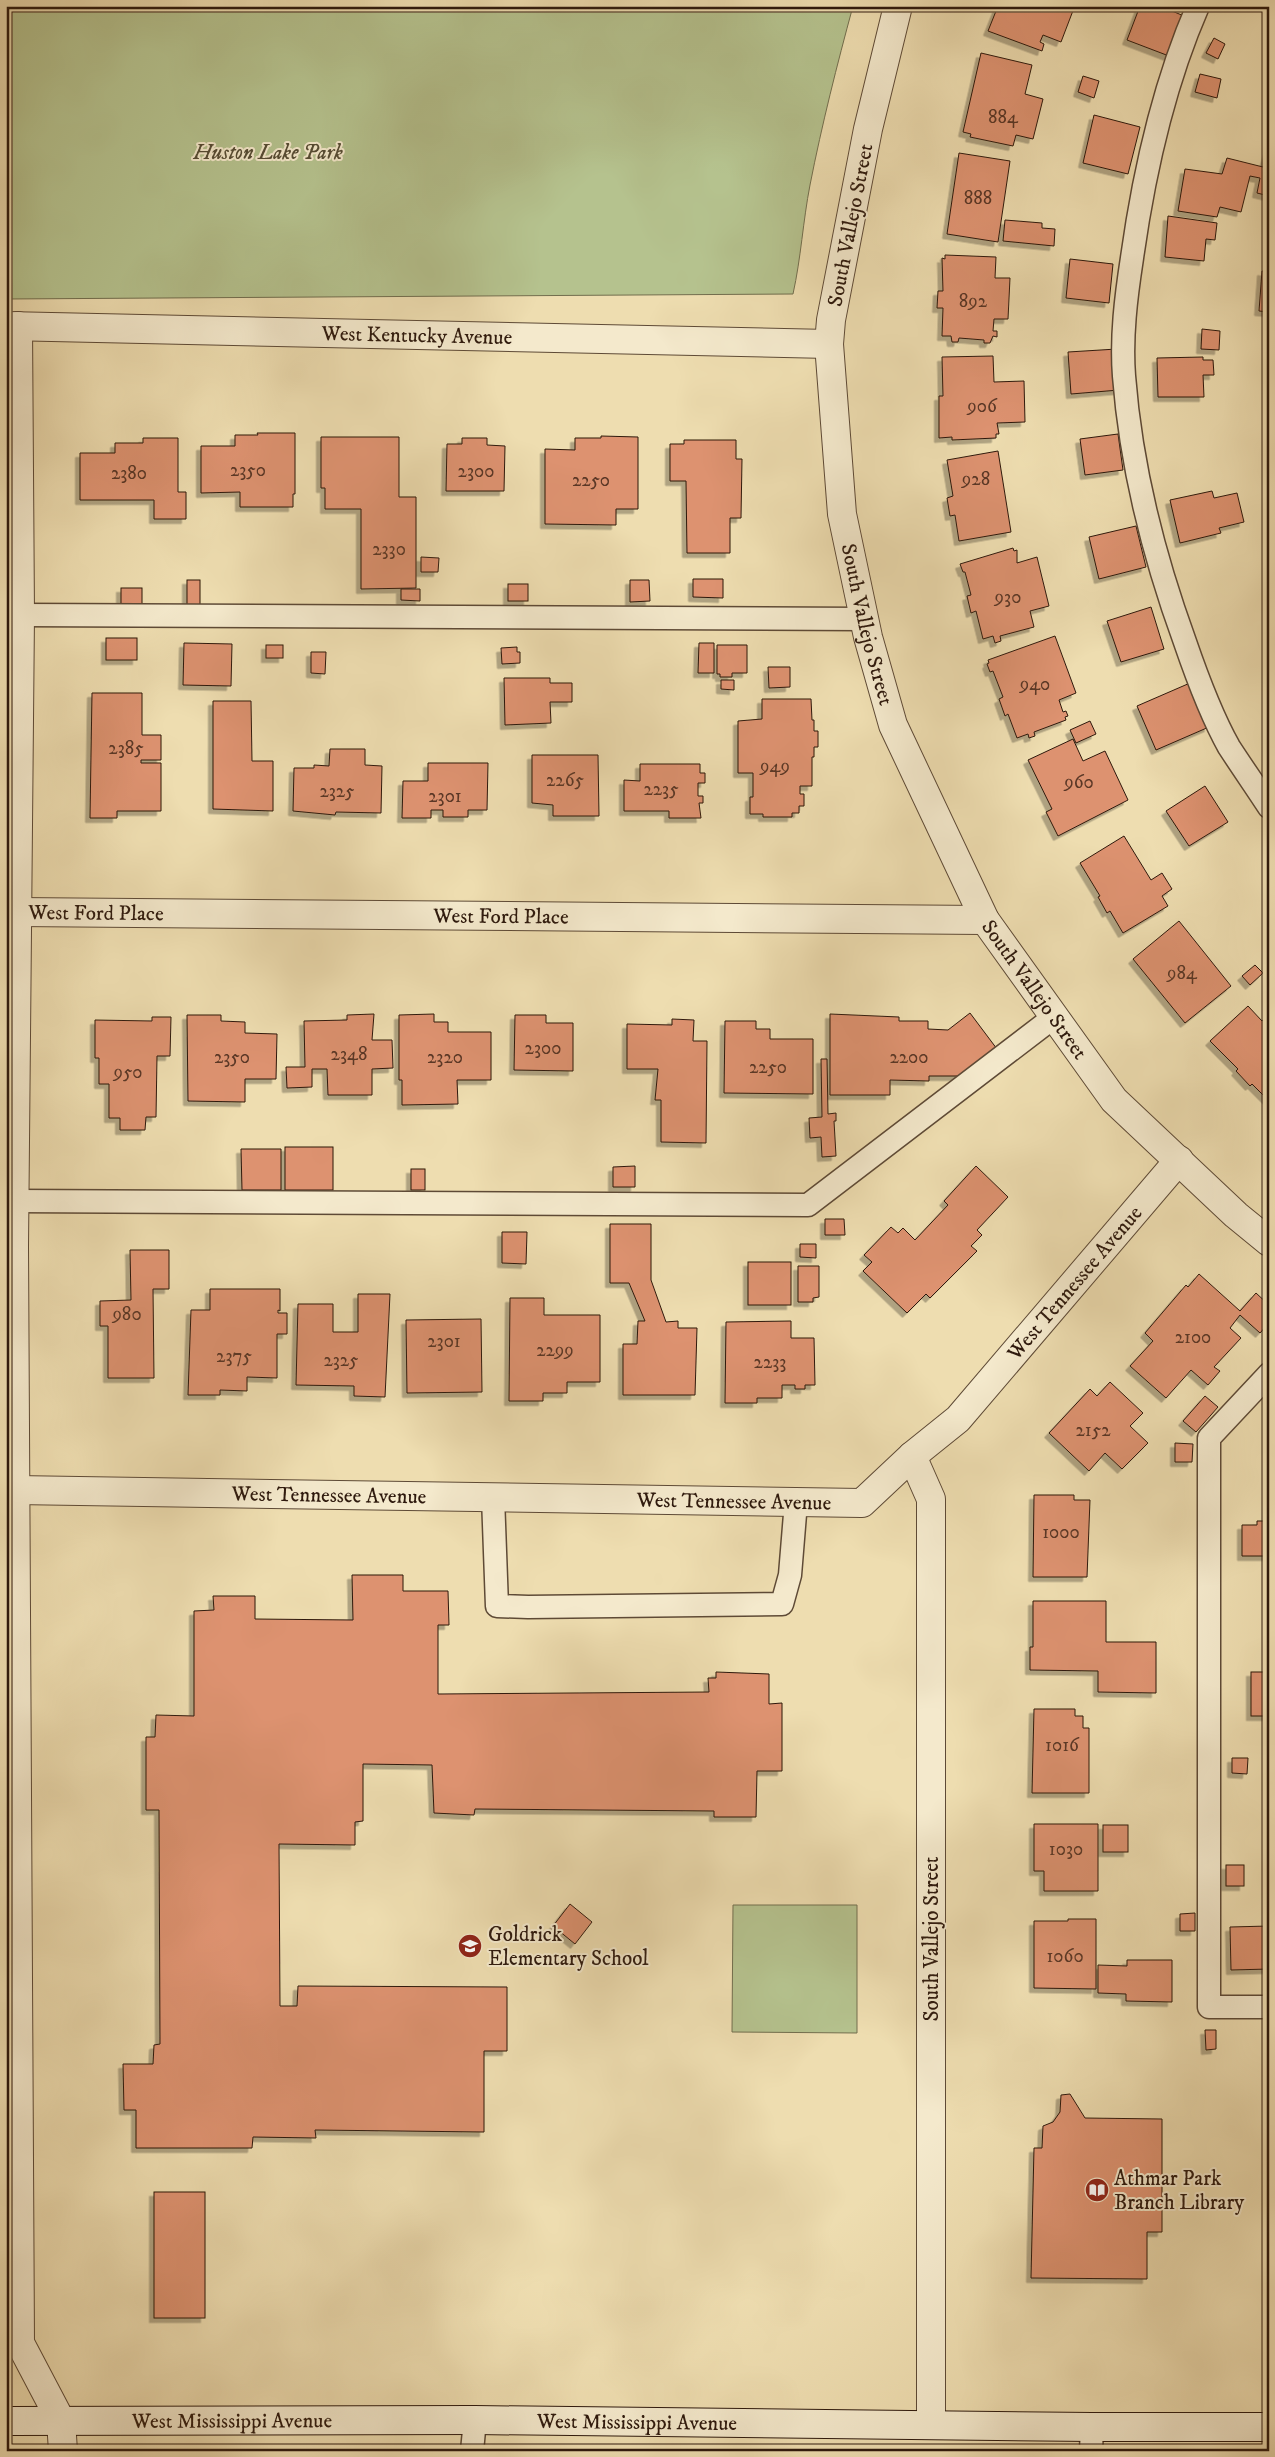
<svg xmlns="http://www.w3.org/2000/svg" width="1275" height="2457" viewBox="0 0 1275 2457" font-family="'IM FELL DW Pica',serif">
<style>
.green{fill:#b5c28e;stroke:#726e4e}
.building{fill:#dd9270;stroke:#2e190d;filter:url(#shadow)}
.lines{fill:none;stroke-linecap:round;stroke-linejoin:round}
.lane-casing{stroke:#5e4a36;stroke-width:25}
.street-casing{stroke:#5e4a36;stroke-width:30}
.secondary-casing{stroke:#2e190d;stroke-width:30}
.lane{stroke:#f4e9cc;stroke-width:22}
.street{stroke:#f4e9cc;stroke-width:28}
.secondary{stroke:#f4e9cc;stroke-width:28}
.labels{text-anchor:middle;stroke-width:4;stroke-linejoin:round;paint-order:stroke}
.number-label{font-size:19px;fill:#5a3726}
.park-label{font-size:21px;font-style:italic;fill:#564c34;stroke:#f4e9cc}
.street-label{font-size:21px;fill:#2e190d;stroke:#f4e9cc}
.poi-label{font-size:21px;fill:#2e190d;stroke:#f4e9cc;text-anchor:start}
</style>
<defs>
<filter id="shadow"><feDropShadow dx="-4.5" dy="4.5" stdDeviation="0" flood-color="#0004"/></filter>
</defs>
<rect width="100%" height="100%" fill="#eeddb0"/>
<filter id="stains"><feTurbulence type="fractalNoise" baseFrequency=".004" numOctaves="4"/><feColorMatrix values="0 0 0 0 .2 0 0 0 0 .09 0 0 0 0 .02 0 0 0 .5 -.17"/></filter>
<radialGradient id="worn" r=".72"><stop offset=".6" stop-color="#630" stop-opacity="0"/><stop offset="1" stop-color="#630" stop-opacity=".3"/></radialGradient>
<g class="green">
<path d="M6,6h847c-16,59 -31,118 -43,179 -7,36 -9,73 -17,109l-787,5z"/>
<polygon points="733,1905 857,1905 857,2033 732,2032"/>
</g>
<g class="building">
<polygon points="998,6 1069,6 1074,8 1061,42 1043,35 1040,42 1044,44 1042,51 988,31"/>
<polygon points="1140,6 1160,6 1184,16 1169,56 1127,40"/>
<polygon points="1214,38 1225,44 1218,59 1206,53"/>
<polygon points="981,53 1032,65 1025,94 1043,99 1033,139 1016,135 1013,146 970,137 971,134 963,132"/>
<polygon points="1200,74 1221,79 1217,98 1195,92"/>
<polygon points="1083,76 1099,81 1094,98 1078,92"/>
<polygon points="1094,115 1140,127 1128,174 1083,163"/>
<polygon points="1269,148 1269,196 1257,193 1260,178 1250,176 1241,212 1220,207 1217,217 1178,211 1185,169 1222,174 1227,158 1263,167"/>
<polygon points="959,153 1010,161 998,242 947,234"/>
<polygon points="1168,216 1217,223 1215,240 1206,239 1204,261 1165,257"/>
<polygon points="1005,220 1042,223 1042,228 1055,229 1054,246 1003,241"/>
<polygon points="945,255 996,257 995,278 1010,278 1008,319 994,319 993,331 997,331 997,337 993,336 990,343 984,343 984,340 959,338 958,342 952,342 951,336 942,336 943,308 937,308 938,291 943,291 942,258 945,259"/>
<polygon points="1070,259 1113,264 1109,303 1066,298"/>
<polygon points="1262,271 1269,272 1269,312 1259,311"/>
<polygon points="1202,329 1220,331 1219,350 1201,349"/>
<polygon points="1117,349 1119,390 1071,394 1068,352"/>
<polygon points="993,356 994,382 1024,381 1025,422 997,423 999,434 996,434 996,438 952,440 952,437 939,438 939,396 943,396 942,357"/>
<polygon points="1203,357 1203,360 1213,360 1214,375 1203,375 1204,397 1158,397 1157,358"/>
<polygon points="257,433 295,433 295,494 293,494 293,507 240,507 240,492 201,493 201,446 235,446 235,435 258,435"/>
<polygon points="1118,434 1123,470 1085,475 1080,439"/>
<polygon points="601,436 638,437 638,509 616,509 616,525 545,524 545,449 575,450 575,438 601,438"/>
<polygon points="321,437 399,437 399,497 416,497 416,588 361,589 361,509 325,509 325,488 321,488"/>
<polygon points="143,438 178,438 178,492 186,492 186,519 154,519 154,500 80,500 80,453 115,453 115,443 143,443"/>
<polygon points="462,438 487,438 487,445 505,446 504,491 446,491 447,444 462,444"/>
<polygon points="684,440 736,440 736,459 742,459 741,518 730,518 730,553 687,553 686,481 670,481 670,444 684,444"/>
<polygon points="998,451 1011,532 959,541 955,515 950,516 947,498 953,496 947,460"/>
<polygon points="1212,491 1214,498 1237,493 1244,522 1219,528 1221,533 1180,543 1170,500"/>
<polygon points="1136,526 1146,567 1099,579 1089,537"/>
<polygon points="1013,548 1014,551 1017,550 1017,563 1037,557 1049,606 1030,611 1034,627 1000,636 1001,641 995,643 993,636 983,639 976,611 971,613 967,596 971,595 965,572 963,572 960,564"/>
<polygon points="421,557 439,558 438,572 421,572"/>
<polygon points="693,579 723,579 723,598 693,597"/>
<rect x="187" y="580" width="13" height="26"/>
<polygon points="630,580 649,580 650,601 630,602"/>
<rect x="508" y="584" width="20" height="17"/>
<rect x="121" y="588" width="21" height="16"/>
<polygon points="401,589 420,589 420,601 401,600"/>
<polygon points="1151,607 1164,649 1121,662 1107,621"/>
<polygon points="1055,636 1076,693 1059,700 1063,712 1066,711 1068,716 1065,717 1066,720 1034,732 1035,736 1029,738 1028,734 1017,738 1008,714 1005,716 999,699 1003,697 993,671 990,672 987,664 989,663 988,660"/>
<rect x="106" y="638" width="31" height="22"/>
<polygon points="184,643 232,644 231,686 183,685"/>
<polygon points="699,643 714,643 714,673 698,673"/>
<rect x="266" y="645" width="17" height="13"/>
<polygon points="717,645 747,645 747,673 732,673 732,677 720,677 720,674 717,674"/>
<polygon points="517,647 517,652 520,652 520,663 502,664 501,648"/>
<polygon points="311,652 326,652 325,674 311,673"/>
<polygon points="768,667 790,667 790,687 769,688"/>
<polygon points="504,678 550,678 550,683 572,683 572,702 550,702 551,723 505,725"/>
<polygon points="721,680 734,680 734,690 721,689"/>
<polygon points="1190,683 1209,727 1156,750 1137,706"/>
<polygon points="92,693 142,693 142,735 161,735 161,760 141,760 141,763 161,763 161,811 117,811 117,818 90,818"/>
<polygon points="762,699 811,699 812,720 814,720 814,731 818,731 818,747 814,747 814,757 812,757 812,786 800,786 800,794 804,794 804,806 799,806 799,813 792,813 792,817 763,817 763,814 750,814 750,797 753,797 753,773 738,773 738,721 762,719"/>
<polygon points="213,701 251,701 252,761 273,761 273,811 213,809"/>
<polygon points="1090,721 1096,734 1076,743 1070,730"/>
<polygon points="1073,739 1083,761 1105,751 1128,800 1058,836 1046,812 1052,809 1028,760"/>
<polygon points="330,749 365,749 365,765 382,766 381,813 336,812 335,815 293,811 294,768 314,768 314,765 329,766"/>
<polygon points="532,755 598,755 599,816 553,816 553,805 532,803"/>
<polygon points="428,763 488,763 487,810 468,810 468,817 443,817 443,810 431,810 431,818 402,818 403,781 428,781"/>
<polygon points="640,764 700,764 700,773 705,773 705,783 698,783 698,796 703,796 703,803 699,803 701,818 669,818 669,811 624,811 624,780 640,781"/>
<polygon points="1205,786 1228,822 1189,846 1166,811"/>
<polygon points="1124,836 1151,880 1162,873 1172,889 1162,896 1168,906 1123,933 1110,911 1107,913 1098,897 1100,896 1080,863"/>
<polygon points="1179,921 1231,986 1185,1023 1133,959"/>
<polygon points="1255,965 1263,973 1250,985 1242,976"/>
<polygon points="1248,1006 1262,1021 1269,1014 1269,1101 1252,1084 1250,1086 1236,1071 1238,1069 1210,1041"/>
<polygon points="970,1013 997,1049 961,1076 929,1076 929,1081 890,1080 890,1095 830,1095 830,1014 899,1017 899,1021 928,1021 928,1029 948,1030"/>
<polygon points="374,1014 372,1040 392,1040 393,1068 372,1069 372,1095 328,1095 327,1069 312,1069 312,1087 287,1088 286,1067 305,1067 304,1021 347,1020 347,1015"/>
<polygon points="434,1014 434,1022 448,1022 448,1032 491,1032 491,1080 457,1080 458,1104 402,1105 402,1080 399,1080 399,1015"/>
<polygon points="187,1015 221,1015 221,1021 245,1022 245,1033 277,1034 276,1079 245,1079 245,1102 188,1101"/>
<polygon points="515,1015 546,1015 546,1023 573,1023 573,1071 514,1070"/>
<polygon points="152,1017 171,1017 170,1056 157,1056 156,1117 146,1117 145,1130 120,1130 120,1118 109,1118 109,1084 99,1084 99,1058 95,1058 95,1020 152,1021"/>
<polygon points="672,1019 694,1020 693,1041 707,1041 706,1143 661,1142 661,1100 655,1100 658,1069 627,1069 627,1024 672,1025"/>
<polygon points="725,1021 756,1021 756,1029 770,1029 770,1039 813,1039 813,1094 724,1093"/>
<polygon points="821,1059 827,1059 828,1114 836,1113 836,1121 834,1121 836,1156 822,1157 821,1137 810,1138 809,1118 822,1117"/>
<rect x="285" y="1147" width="48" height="43"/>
<polygon points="241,1149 281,1149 281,1190 242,1190"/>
<polygon points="635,1166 635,1187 613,1187 613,1167"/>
<polygon points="976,1166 1008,1197 977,1230 982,1235 971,1246 977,1251 930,1298 926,1294 907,1313 863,1271 872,1262 864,1255 891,1227 898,1233 903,1228 915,1240 948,1205 944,1201"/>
<rect x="411" y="1169" width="14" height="21"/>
<polygon points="825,1219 844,1219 845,1235 825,1235"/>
<polygon points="610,1224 651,1224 651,1280 666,1322 678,1321 678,1328 697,1328 695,1395 623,1395 623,1344 637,1344 638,1321 645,1321 629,1283 610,1283"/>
<polygon points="502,1232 527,1232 526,1264 502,1263"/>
<polygon points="800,1244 816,1244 816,1258 800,1257"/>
<polygon points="130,1250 169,1250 169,1289 153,1289 154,1378 108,1378 108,1326 100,1326 100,1301 131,1300"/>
<rect x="748" y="1262" width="43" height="43"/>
<polygon points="798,1266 819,1266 819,1297 813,1298 813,1302 798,1302"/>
<polygon points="1199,1274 1240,1311 1256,1293 1269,1305 1269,1323 1260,1333 1240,1315 1230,1328 1241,1338 1214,1367 1220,1371 1208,1385 1191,1370 1166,1398 1130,1366 1153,1341 1145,1333 1186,1285 1188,1287"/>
<polygon points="210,1289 280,1289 280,1311 278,1310 278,1313 287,1313 287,1334 277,1334 277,1378 247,1377 247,1391 220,1390 220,1395 188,1395 191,1310 210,1310"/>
<polygon points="358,1294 390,1294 385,1397 354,1396 354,1386 296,1385 298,1304 333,1304 333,1332 358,1332"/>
<polygon points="510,1298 544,1298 544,1315 600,1315 600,1382 567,1382 567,1393 543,1393 543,1401 509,1401"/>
<polygon points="481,1319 482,1392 407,1393 406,1320"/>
<polygon points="791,1321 791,1338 814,1338 815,1385 805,1385 805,1389 795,1389 795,1385 782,1385 782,1398 757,1398 757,1403 725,1403 726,1322"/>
<polygon points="1110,1382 1143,1413 1130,1426 1148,1443 1122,1469 1105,1453 1089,1471 1049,1433 1090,1389 1097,1396"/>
<polygon points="1205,1396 1218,1407 1196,1432 1183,1421"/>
<polygon points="1175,1443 1193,1444 1192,1462 1175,1462"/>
<polygon points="1034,1495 1074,1495 1074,1500 1090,1500 1087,1577 1033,1577"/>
<polygon points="1257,1521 1269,1521 1269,1556 1242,1556 1242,1525 1257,1525"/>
<polygon points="352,1575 403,1575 403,1591 448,1591 449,1625 438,1625 438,1694 709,1692 708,1678 716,1678 716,1672 769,1674 769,1704 782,1703 782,1771 757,1771 756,1817 714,1817 714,1811 475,1809 474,1815 434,1813 432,1765 363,1764 363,1821 355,1822 355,1845 279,1844 280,2006 297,2006 298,1986 507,1987 507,2051 484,2051 484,2132 315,2130 316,2138 253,2137 252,2148 136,2148 136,2110 124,2110 123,2064 153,2064 154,2045 160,2044 159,1810 146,1810 146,1737 155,1737 156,1715 194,1716 194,1611 214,1610 213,1596 255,1596 255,1619 353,1620"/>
<polygon points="1033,1601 1106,1601 1106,1642 1156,1642 1156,1693 1098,1692 1098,1671 1030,1670 1030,1647 1033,1647"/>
<rect x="1251" y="1672" width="18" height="44"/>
<polygon points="1034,1709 1075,1709 1075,1716 1083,1716 1083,1728 1089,1728 1089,1793 1032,1793"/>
<polygon points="1232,1758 1248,1758 1247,1774 1232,1773"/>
<polygon points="1034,1824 1098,1824 1098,1891 1044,1891 1044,1871 1034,1871"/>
<rect x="1103" y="1825" width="25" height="27"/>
<rect x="1226" y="1865" width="18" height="21"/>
<polygon points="570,1904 592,1922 575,1944 553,1926"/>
<polygon points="1195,1913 1195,1931 1180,1931 1180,1914"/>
<polygon points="1068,1919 1096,1919 1096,1989 1034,1988 1034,1921 1068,1921"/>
<polygon points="1269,1926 1269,1969 1231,1970 1230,1927"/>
<polygon points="1127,1960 1172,1960 1172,2002 1126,2001 1126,1994 1098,1993 1098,1965 1127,1966"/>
<polygon points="1205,2030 1216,2030 1216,2049 1206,2050"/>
<polygon points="1070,2094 1085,2118 1162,2119 1162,2232 1147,2232 1147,2279 1031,2278 1034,2148 1042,2148 1043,2126 1053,2122 1060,2112 1061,2095"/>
<rect x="154" y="2192" width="51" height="126"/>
</g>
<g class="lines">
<g class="lane-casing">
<g id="lane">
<path d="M1198,6c-35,80 -54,166 -66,252 -6,39 -11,79 -8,118 7,91 30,181 61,266 12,35 26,73 44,105 13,20 27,40 40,60"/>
<polyline points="20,615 864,619"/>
<polyline points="14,1201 808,1205 1054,1017"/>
<polyline points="1269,1374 1209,1438 1209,2007 1269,2007"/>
<polyline points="493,1497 497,1606 528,1607 782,1604 790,1575 796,1502"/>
<polyline points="472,2451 475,2420"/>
<polyline points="1091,2451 1092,2427"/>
</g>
</g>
<g class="street-casing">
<g id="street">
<path id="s1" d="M898,6l-30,123 -37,191 -2,24 13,170 26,123 25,88 92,195 129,180 122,115 33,27"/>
<path id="s2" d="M6,326l823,18"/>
<polyline points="18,326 20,615 14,1246 20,2343 61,2421 63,2451"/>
<path id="s3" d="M16,912l969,8"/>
<polyline points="912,1456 931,1499 931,2425"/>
<path id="s4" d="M15,1490l847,13 50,-47 46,-37 221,-259"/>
</g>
</g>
<g class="secondary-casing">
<g id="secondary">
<path id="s5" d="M6,2421l469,-1 617,7h177"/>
</g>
</g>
<use href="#lane" class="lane"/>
<use href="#street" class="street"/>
<use href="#secondary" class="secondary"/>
</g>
<defs>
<g id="school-disc" transform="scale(1.25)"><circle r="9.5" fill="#8f2418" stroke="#f4e9cc"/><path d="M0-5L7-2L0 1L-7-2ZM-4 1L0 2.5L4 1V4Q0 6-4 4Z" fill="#fff"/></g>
<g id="library-disc" transform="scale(1.25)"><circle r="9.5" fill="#8f2418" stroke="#f4e9cc"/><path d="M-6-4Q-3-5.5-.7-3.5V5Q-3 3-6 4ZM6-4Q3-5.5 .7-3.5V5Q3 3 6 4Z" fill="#fff"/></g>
</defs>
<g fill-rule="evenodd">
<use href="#school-disc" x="470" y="1946"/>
<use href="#library-disc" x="1097" y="2190"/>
</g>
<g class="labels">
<g class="number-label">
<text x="1003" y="123">884</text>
<text x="978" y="204">888</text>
<text x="973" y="307">892</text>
<text x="982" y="412">906</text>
<text x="248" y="476">2350</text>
<text x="476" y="477">2300</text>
<text x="129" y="479">2380</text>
<text x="976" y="485">928</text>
<text x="591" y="486">2250</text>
<text x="389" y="555">2330</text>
<text x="1008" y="603">930</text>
<text x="1035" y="690">940</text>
<text x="126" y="754">2385</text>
<text x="775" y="772">949</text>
<text x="565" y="786">2265</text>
<text x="1079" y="788">960</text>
<text x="661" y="795">2235</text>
<text x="337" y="797">2325</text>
<text x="445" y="802">2301</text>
<text x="1182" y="979">984</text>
<text x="543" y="1054">2300</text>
<text x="349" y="1060">2348</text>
<text x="232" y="1063">2350</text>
<text x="445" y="1063">2320</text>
<text x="909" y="1063">2200</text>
<text x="768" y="1073">2250</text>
<text x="128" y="1078">950</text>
<text x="127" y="1320">980</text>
<text x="1193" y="1343">2100</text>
<text x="444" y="1347">2301</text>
<text x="555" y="1356">2299</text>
<text x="234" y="1362">2375</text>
<text x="341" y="1366">2325</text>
<text x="770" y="1368">2233</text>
<text x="1093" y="1436">2152</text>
<text x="1061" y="1538">1000</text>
<text x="1062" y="1751">1016</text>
<text x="1066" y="1855">1030</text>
<text x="1065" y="1962">1060</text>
</g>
<g class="park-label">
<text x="268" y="159">Huston Lake Park</text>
</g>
<g class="street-label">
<text transform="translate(850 225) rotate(-79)" y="7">South Vallejo Street</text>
<text dy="7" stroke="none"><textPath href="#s2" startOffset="411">West Kentucky Avenue</textPath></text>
<text dy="7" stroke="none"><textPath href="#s1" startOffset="629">South Vallejo Street</textPath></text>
<text dy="7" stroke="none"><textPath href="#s3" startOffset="80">West Ford Place</textPath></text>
<text dy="7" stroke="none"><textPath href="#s3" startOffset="485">West Ford Place</textPath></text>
<text dy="7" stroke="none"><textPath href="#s1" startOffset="1034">South Vallejo Street</textPath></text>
<text dy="7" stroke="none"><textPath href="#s4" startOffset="1154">West Tennessee Avenue</textPath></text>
<text dy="7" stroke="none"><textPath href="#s4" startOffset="314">West Tennessee Avenue</textPath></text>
<text dy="7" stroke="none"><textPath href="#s4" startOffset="719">West Tennessee Avenue</textPath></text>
<text transform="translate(931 1939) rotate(-90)" y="7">South Vallejo Street</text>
<text dy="7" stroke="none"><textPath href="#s5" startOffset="226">West Mississippi Avenue</textPath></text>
<text dy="7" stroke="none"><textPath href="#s5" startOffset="631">West Mississippi Avenue</textPath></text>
</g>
<g class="poi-label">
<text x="488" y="1941">Goldrick<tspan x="488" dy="24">Elementary School</tspan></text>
<text x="1114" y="2185">Athmar Park<tspan x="1114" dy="24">Branch Library</tspan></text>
</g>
</g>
<rect width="1275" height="2457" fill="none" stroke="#eeddb0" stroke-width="25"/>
<rect x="8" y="8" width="1260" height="2442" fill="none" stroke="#2e190d" stroke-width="2.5"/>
<rect x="12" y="12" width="1250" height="2432" fill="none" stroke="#2e190d"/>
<rect width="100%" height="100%" filter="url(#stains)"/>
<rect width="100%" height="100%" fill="url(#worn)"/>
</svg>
